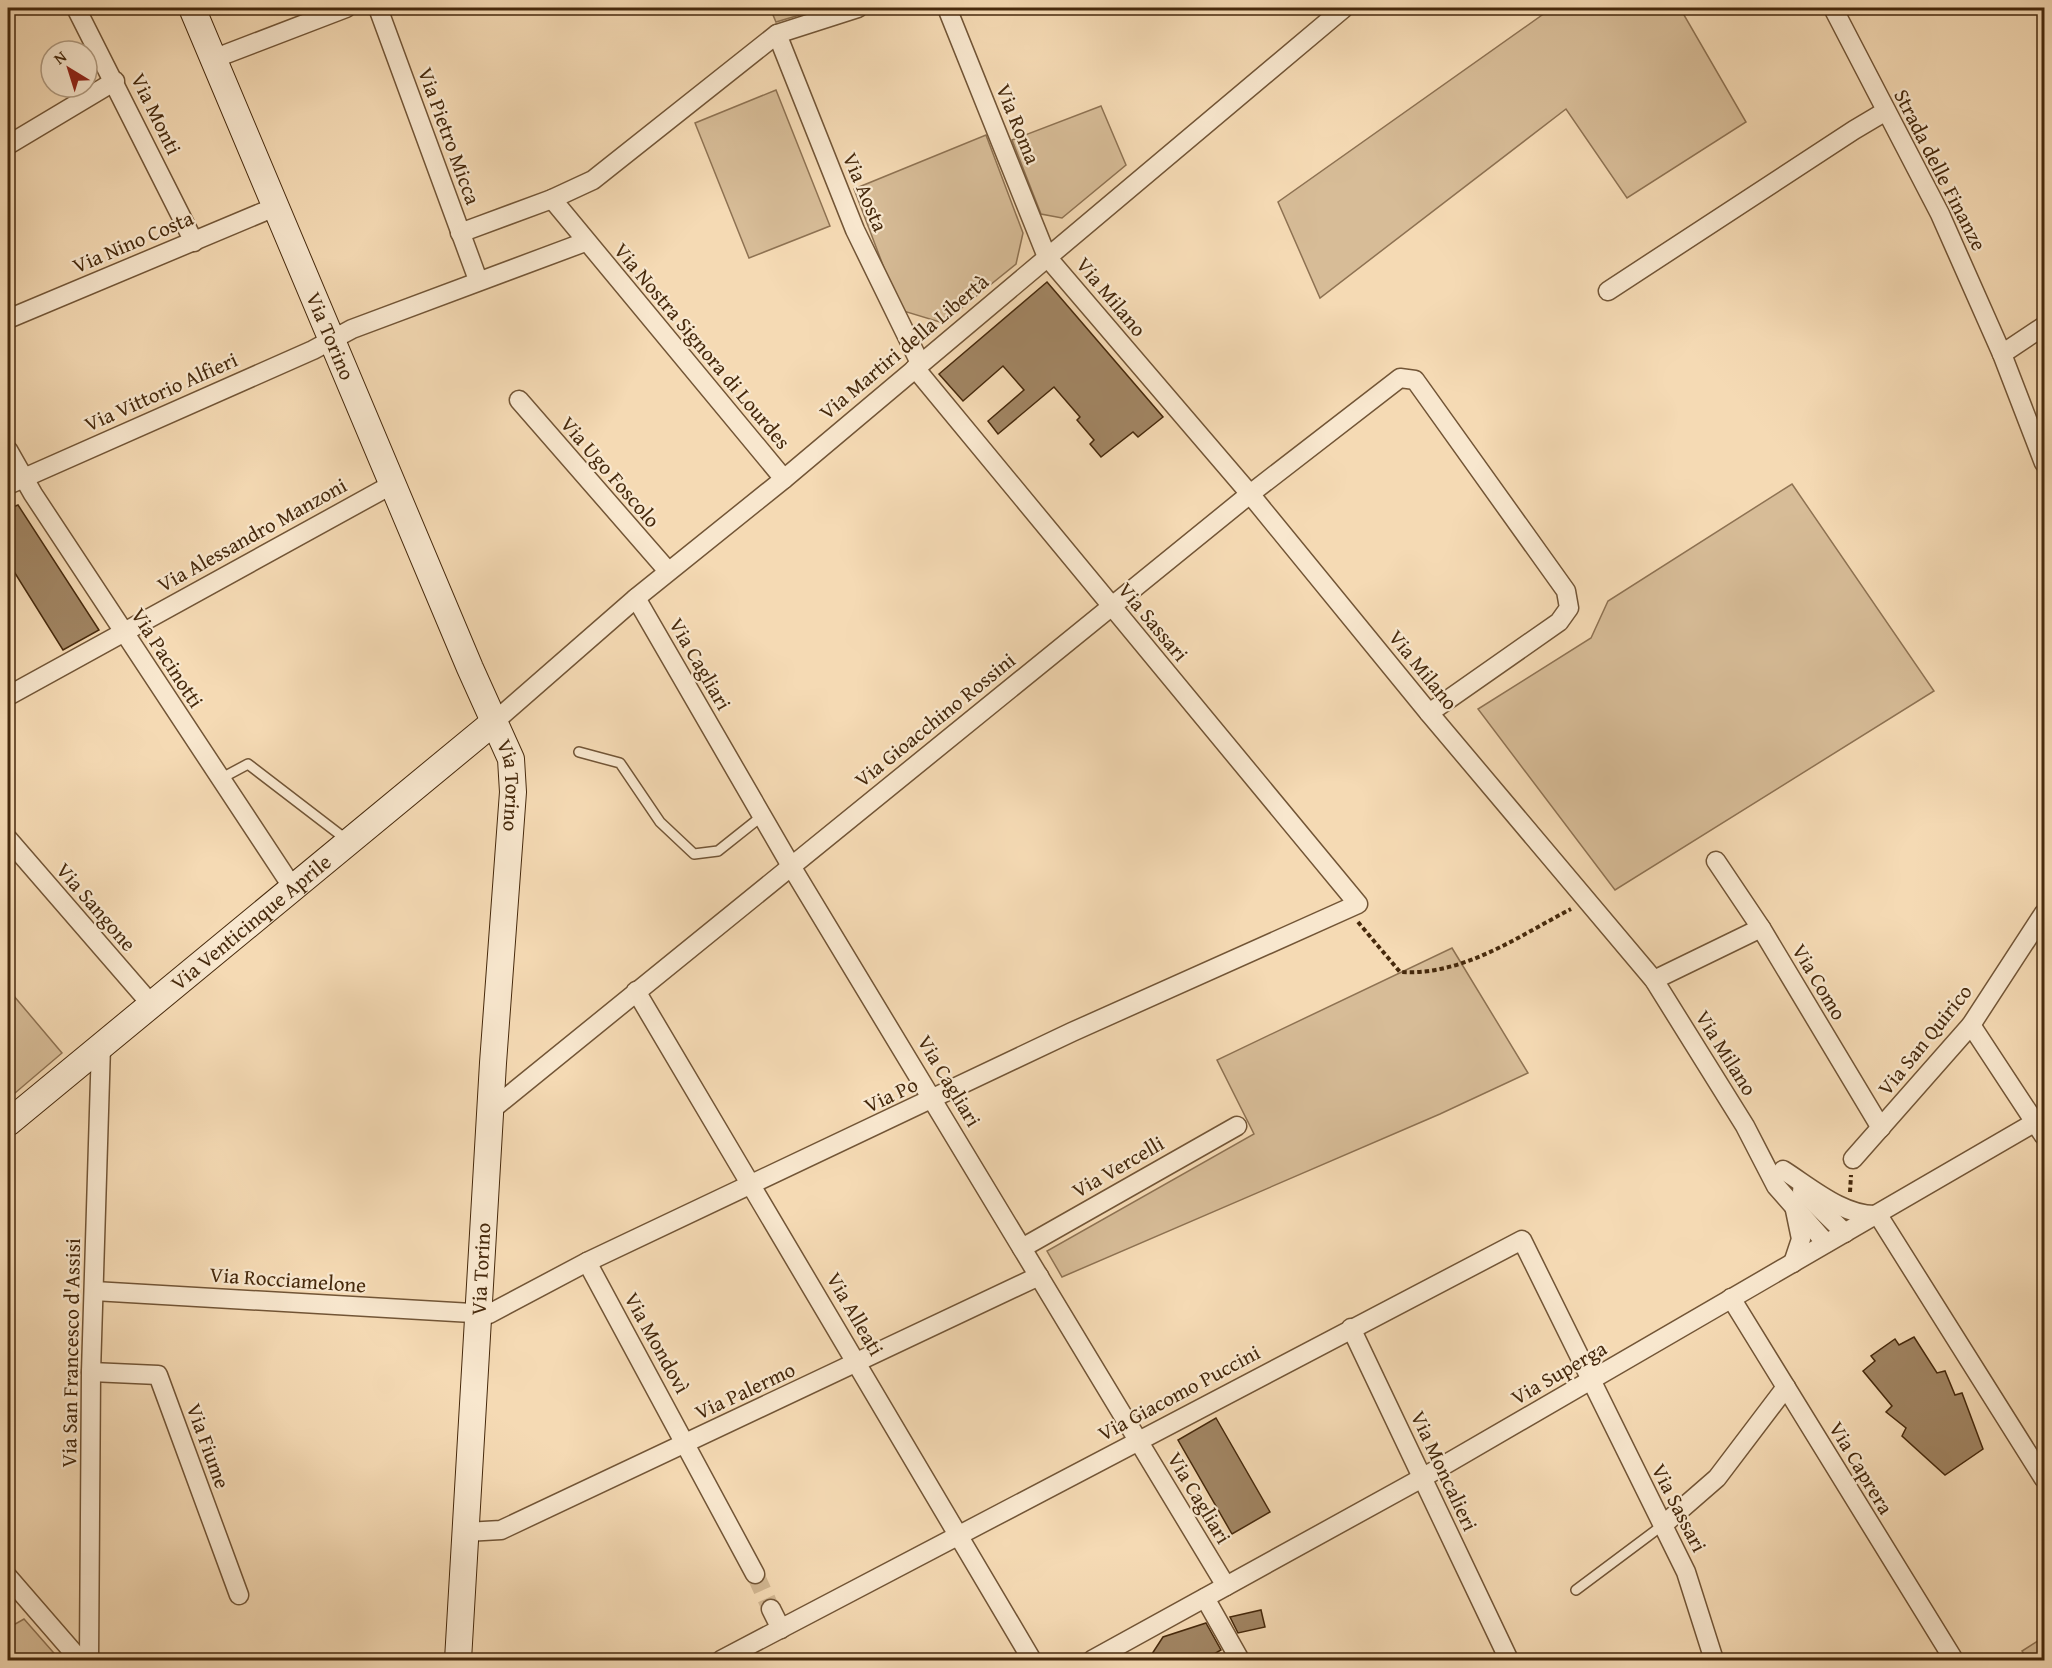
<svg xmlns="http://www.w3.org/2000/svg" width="2052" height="1668" viewBox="0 0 2052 1668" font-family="'Gentium Book Plus',serif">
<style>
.green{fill:#d7bc97;stroke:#8e7252;stroke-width:1.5}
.building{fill:#a18563;stroke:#46290c;stroke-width:1.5}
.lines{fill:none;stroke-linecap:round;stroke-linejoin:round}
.street-tunnel{stroke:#d2b792;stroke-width:18;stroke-dasharray:18 9;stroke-linecap:butt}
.lane-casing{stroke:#725536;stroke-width:12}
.street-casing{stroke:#725536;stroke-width:21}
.secondary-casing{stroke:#46290c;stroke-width:28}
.path{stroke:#46290c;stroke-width:4;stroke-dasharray:4.5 3;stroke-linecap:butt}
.lane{stroke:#f8e7ce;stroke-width:9}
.street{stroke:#f8e7ce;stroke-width:18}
.secondary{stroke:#f8e7ce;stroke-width:26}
.labels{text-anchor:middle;stroke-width:4.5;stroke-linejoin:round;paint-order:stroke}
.street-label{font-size:21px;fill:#46290c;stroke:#f8e7ce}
</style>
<rect width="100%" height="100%" fill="#f5dab4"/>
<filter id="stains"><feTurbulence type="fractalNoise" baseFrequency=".00333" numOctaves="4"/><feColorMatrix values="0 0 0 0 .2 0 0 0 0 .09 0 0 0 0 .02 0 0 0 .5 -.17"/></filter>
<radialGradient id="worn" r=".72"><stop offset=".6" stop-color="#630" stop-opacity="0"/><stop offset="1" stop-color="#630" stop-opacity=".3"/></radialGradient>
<g class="green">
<polygon points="770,8 823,8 776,22"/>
<polygon points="1552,8 1680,8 1746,122 1627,198 1566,109 1320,298 1278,202"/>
<polygon points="776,90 830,226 749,258 695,123"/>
<polygon points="1101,106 1126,165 1062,218 1041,214 1012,140"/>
<polygon points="986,135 1023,233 1016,264 943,323 900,310 854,189"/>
<polygon points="1792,484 1934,691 1615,890 1478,709 1591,638 1608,601"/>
<polygon points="1452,948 1528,1073 1440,1114 1062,1277 1047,1251 1254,1134 1217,1060"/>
<polygon points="8,989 62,1053 8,1099"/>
<polygon points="24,1619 60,1660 8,1660 8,1625 10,1627"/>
<polygon points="2044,1637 2044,1660 2028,1660 2022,1651"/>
</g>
<g class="building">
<polygon points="1047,282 1163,417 1138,437 1133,432 1101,457 1090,444 1094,440 1077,420 1080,417 1054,387 998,434 988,421 1024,390 1003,366 963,401 939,374"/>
<polygon points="18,505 99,630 63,650 8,562 8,509"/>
<polygon points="1914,1337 1937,1373 1945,1371 1955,1395 1962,1393 1983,1449 1945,1475 1902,1436 1906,1428 1886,1412 1892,1406 1863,1371 1875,1361 1871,1356 1895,1339 1899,1345"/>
<polygon points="1216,1418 1270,1512 1232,1534 1178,1440"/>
<polygon points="1261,1610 1265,1627 1238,1633 1230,1617"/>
<polygon points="1206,1623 1221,1650 1204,1660 1148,1660 1163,1637"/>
</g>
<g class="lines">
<polyline class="street-tunnel" points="755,1574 771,1609"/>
<g class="lane-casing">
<g id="lane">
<polyline points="579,752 620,763 660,822 694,854 718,851 762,816"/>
<polyline points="220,779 248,764 347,840"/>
<polyline points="1576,1590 1663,1525"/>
</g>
</g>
<g class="street-casing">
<g id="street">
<polyline points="76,8 194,242"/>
<polyline points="378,8 478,280"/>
<polyline points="947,8 1047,257 1250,494 1429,713 1654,980 1745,1126 1776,1186 1826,1243"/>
<polyline points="1833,8 1940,214 2002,354 2044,463"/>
<polyline points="777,34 855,230 920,363"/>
<polyline points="213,59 346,8"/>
<polyline points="8,145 115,81"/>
<polyline points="552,199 784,479"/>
<polyline points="460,233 552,199 593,180 777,34 858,8"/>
<polyline points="1608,291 1854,130 1886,111"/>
<polyline points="8,319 275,207"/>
<polyline points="2002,354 2044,326"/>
<polyline points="519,400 668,571"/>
<polyline points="8,450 33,494 293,888"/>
<polyline points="8,485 313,350 352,329 585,242"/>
<polyline points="636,598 791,866 1226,1586"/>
<polyline points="8,696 393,484"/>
<polyline points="494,722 636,598 784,479 1344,8"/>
<polyline points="8,839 151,1004"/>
<polyline points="1716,861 1761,928 1881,1128"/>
<polyline points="1654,980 1761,928"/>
<polyline points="636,991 1032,1660"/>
<polyline points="1971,1025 2044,1136"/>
<polyline points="490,1111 1250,494 1400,378 1415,380 1566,591 1569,608 1559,622 1429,713"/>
<polyline points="1853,1159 1971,1025 2044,913"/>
<path d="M1783,1170c27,17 61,47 95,45l166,264"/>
<polyline points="1802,1191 1845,1233"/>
<polyline points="1022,1248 1237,1126"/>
<polyline points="587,1262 755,1574"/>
<polyline points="1793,1263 1801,1239 1795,1210"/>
<polyline points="94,1291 489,1314 587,1262 1072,1032 1358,904 915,368"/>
<polyline points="1731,1298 1954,1660"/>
<polyline points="1351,1328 1509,1660"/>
<polyline points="91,1372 158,1375 239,1595"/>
<polyline points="1663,1525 1717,1478 1786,1387"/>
<polyline points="466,1532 501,1530 1039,1276"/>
<polyline points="8,1577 80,1660"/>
<polyline points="1205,1598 1240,1660"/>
<polyline points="771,1609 781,1629"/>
<polyline points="89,1660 91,1372 101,1046"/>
<polyline points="721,1660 1522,1240 1686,1572 1714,1660"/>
<polyline points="1092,1660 1422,1478 2044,1117"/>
</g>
</g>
<g class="secondary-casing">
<g id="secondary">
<path id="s1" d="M192,8l278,660 41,91 2,33 -20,271 -35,597"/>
<path id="s2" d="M8,1123l486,-401"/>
</g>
</g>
<g class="path">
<path d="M1358,922l42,50c63,4 117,-35 171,-63"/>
<polyline points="1850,1192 1851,1175"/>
</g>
<use href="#lane" class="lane"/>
<use href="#street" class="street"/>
<use href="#secondary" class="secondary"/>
</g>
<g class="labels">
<g class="street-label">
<text transform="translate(156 114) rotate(64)" y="7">Via Monti</text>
<text transform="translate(1018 124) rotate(68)" y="7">Via Roma</text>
<text transform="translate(449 136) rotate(70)" y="7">Via Pietro Micca</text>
<text transform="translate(1940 170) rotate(63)" y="7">Strada delle Finanze</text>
<text transform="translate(865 192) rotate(67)" y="7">Via Aosta</text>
<text transform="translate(133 242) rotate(-23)" y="7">Via Nino Costa</text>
<text transform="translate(1111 297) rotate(50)" y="7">Via Milano</text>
<text dy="7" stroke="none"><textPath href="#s1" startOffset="356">Via Torino</textPath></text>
<text transform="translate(702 346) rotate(50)" y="7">Via Nostra Signora di Lourdes</text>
<text transform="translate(904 347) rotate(-40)" y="7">Via Martiri della Libertà</text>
<text transform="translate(161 392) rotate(-24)" y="7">Via Vittorio Alfieri</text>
<text transform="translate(610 472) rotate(49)" y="7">Via Ugo Foscolo</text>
<text transform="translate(252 535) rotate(-29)" y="7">Via Alessandro Manzoni</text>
<text transform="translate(1153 622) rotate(50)" y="7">Via Sassari</text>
<text transform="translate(167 658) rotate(57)" y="7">Via Pacinotti</text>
<text transform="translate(700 664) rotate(60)" y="7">Via Cagliari</text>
<text transform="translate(1423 670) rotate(51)" y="7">Via Milano</text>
<text transform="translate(935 720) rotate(-39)" y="7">Via Gioacchino Rossini</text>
<text dy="7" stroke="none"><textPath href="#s1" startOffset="842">Via Torino</textPath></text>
<text transform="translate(96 907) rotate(49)" y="7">Via Sangone</text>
<text dy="7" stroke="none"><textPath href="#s2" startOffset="315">Via Venticinque Aprile</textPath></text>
<text transform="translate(1819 982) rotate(59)" y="7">Via Como</text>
<text transform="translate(1925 1040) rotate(-51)" y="7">Via San Quirico</text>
<text transform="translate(1726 1053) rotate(58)" y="7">Via Milano</text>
<text transform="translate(949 1081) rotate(59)" y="7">Via Cagliari</text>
<text transform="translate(891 1095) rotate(-25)" y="7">Via Po</text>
<text transform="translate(1118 1167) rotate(-30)" y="7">Via Vercelli</text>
<text transform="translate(481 1269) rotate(-87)" y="7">Via Torino</text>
<text transform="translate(288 1280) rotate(4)" y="7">Via Rocciamelone</text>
<text transform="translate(855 1314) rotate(60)" y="7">Via Alleati</text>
<text transform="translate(657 1343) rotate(61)" y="7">Via Mondovì</text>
<text transform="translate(71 1353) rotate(-89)" y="7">Via San Francesco d'Assisi</text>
<text transform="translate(1559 1373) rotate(-30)" y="7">Via Superga</text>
<text transform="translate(745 1391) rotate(-25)" y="7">Via Palermo</text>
<text transform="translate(1179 1393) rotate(-28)" y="7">Via Giacomo Puccini</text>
<text transform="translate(208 1446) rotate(70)" y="7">Via Fiume</text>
<text transform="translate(1861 1468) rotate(59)" y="7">Via Caprera</text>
<text transform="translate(1444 1471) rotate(65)" y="7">Via Moncalieri</text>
<text transform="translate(1199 1498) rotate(59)" y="7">Via Cagliari</text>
<text transform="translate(1679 1508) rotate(63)" y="7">Via Sassari</text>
</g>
</g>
<rect width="2052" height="1668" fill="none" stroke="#f5dab4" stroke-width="30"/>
<rect x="9" y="9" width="2034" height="1650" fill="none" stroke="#46290c" stroke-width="3"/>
<rect x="15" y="15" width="2022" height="1638" fill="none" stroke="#46290c" stroke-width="1.5"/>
<g transform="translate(69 69) rotate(322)"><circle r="28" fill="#f8e7ce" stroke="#b19b80" stroke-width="1.5"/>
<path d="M0-4.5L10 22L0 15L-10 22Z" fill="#8f2418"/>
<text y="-9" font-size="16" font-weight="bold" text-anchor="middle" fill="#46290c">N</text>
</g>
<rect width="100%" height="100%" filter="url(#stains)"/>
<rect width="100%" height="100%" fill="url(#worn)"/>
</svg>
